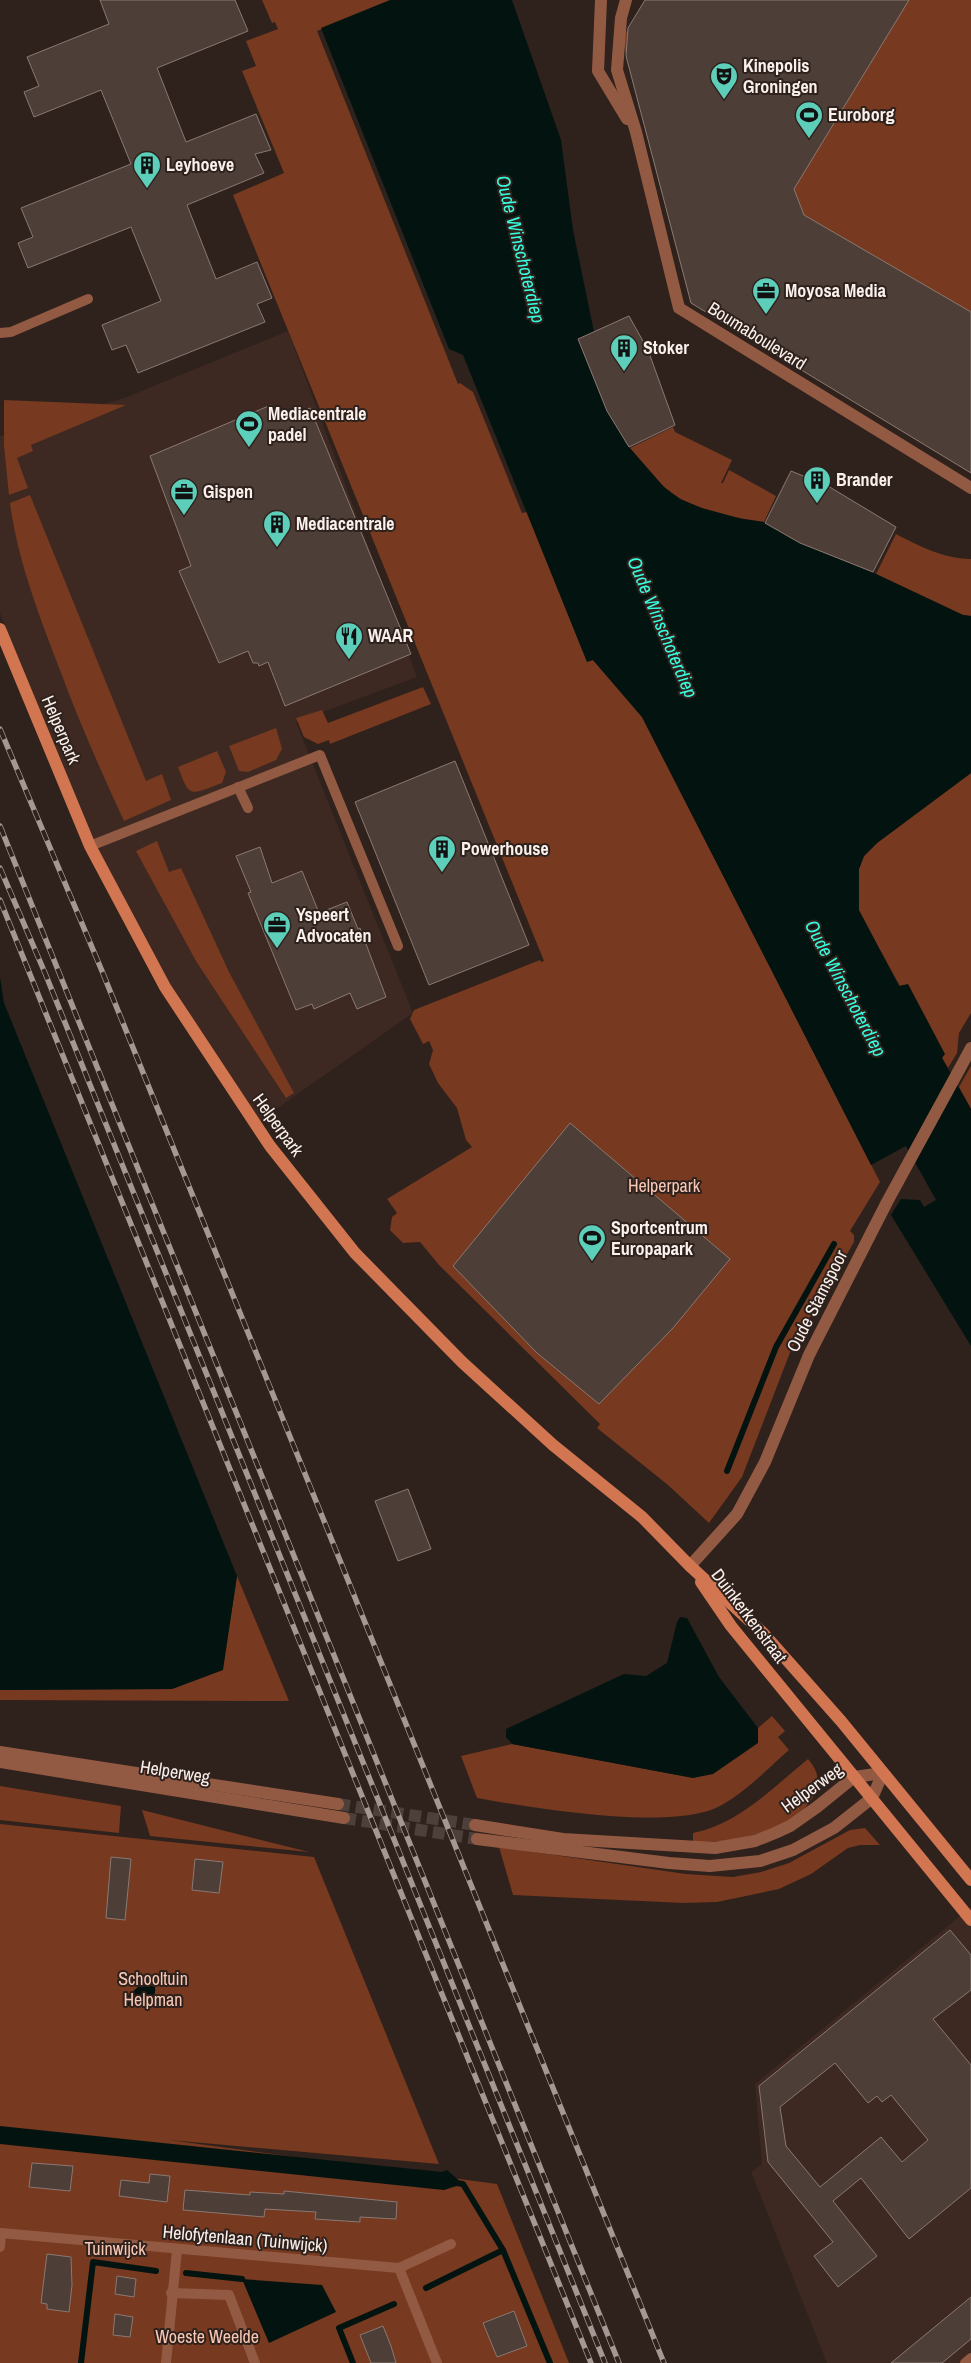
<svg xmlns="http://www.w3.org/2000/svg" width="971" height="2363" viewBox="0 0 971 2363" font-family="'Archivo Narrow',sans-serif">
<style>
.built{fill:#3d2921}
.green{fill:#77391f}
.water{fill:#031410}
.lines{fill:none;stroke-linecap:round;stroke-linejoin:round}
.stream{stroke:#031410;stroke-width:6}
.building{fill:#4d3e38;stroke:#8a7972;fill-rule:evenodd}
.tertiary-tunnel{stroke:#4d403b;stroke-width:12;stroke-dasharray:12 6;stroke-linecap:butt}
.service{stroke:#935a43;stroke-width:10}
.minor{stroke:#935a43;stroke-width:12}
.tertiary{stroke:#935a43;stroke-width:12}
.secondary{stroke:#d17651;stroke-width:12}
.rail-casing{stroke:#a49894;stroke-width:5.5}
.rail{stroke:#2f211c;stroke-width:4;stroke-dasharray:11;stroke-linecap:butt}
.labels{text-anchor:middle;stroke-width:4;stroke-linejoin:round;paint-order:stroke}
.poi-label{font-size:18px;font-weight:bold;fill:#faf0ec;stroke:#2f211c;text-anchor:start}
.street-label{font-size:18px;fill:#faf0ec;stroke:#2f211c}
.park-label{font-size:18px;fill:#f9c8b5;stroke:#2f211c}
.water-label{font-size:19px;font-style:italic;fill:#37fee0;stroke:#2f211c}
</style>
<rect width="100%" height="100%" fill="#2f211c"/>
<g class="built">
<polygon points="288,331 417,677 296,722 413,1013 255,1124 155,968 75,807 0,613 0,436 127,397"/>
<polygon points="971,1907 971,2363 827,2363 751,2172 762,2164 755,2084"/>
</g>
<g class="green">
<polygon points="262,0 398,0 317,31 458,384 460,383 473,392 522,513 527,512 587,661 593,660 642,717 880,1182 850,1231 854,1235 854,1242 791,1350 742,1477 709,1523 668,1485 597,1428 600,1424 439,1265 420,1242 403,1243 390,1230 392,1217 397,1213 387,1199 472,1147 466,1140 457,1108 438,1083 429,1064 433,1050 429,1041 423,1044 410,1019 414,1010 540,960 541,962 544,961 233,195 284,173 242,71 256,66 246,41 278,29 275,22 272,23"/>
<polygon points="645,0 971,0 971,473 691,303 622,39"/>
<polygon points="4,400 126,405 31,445 33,451 17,458 28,488 9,495 4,446"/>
<path d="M673,427l2,5 57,28 -11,23h2l6,-13 47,26 -12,26c-33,-5 -76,-12 -101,-36 -12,-11 -22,-25 -33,-38z"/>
<path d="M30,495l116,286 16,-7 9,26 -47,21c-23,-50 -45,-99 -64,-151 -21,-55 -42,-108 -50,-167z"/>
<path d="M896,534c25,13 46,24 75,25v57l-8,-1 -87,-41z"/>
<polygon points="423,687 431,704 330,744 329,740 318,744 304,737 296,718 322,710 328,723"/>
<polygon points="276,728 282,749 276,760 248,772 239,771 229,746"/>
<path d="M217,751l9,21 -4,11c-31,11 -32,17 -44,-16z"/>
<polygon points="971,773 971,1013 959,1033 957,1053 948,1068 900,986 858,910 859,869 864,856 877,843"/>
<polygon points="157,841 169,872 181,868 229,972 294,1093 286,1098 196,961 136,851"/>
<polygon points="971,1066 971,1109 959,1087"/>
<polygon points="237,1576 289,1701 0,1700 0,1690 172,1689 222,1670"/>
<path d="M772,1716l13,15 -7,6 11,13c-22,19 -45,44 -71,57 -50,24 -185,1 -241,-9l-16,-42 51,-12 182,34 63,-35 1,-15z"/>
<path d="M808,1759c8,9 12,18 8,31 -14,41 -85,54 -123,52v-9c47,-10 79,-45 115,-74z"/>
<polygon points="0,1786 121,1806 119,1833 0,1820"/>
<polygon points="142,1810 309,1852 150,1836"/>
<polygon points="0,1824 314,1857 439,2164 169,2140 497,2184 569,2363 0,2363"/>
<polygon points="865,1828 880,1845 860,1845 848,1848 811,1874 779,1889 717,1902 683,1903 513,1895 499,1847 686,1874 733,1877 761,1872 789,1863 850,1830"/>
</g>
<g class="water">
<polygon points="390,0 512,0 561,140 573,230 594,332 578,339 629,447 664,487 680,499 702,508 742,519 764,522 801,543 876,574 963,615 971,616 971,773 877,843 864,856 859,869 859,910 899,986 908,984 945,1054 942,1058 971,1109 971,1346 891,1215 901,1199 920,1200 924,1207 936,1200 906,1146 871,1165 642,717 593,660 587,662 463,355 449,349 321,28"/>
<polygon points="0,977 4,1003 237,1576 223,1670 172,1689 0,1690"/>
<polygon points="680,1617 687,1618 719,1677 758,1728 758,1743 713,1774 693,1778 512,1744 506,1737 506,1729 624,1674 646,1676 667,1663 677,1622"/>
<path d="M147,1984l8,3c2,19 -18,20 -32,19l1,-7 14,-12z"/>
<polygon points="0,2126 442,2172 447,2170 463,2184 444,2190 0,2144"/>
<polygon points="242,2279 322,2285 336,2312 269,2343"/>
</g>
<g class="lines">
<g class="stream">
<polyline points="727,1471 776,1347 834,1244"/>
<polyline points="456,2183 463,2184 503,2250 550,2363"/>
<polyline points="186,2273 242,2279"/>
<polyline points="426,2288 503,2250"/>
<polyline points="81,2363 93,2262 156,2271"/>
<polyline points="353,2363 339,2328 394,2304"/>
</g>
</g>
<g class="building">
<polygon points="100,0 235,0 248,31 157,68 186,142 256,114 271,150 255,154 264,173 187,205 216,279 257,262 272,298 257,304 265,322 138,373 126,345 112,350 102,325 161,301 131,227 28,268 18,243 33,237 21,208 131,164 101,90 34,117 24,92 39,86 27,57 109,24"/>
<polygon points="645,0 909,0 794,189 804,215 971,312 971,473 691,303 626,56 628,28"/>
<polygon points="629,316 648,350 675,425 629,447 607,411 578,339"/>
<polygon points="271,405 277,421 310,408 411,654 285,706 268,662 259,666 258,663 253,663 248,651 219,663 179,571 191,566 150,456"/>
<polygon points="791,471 828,486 896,527 873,572 800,543 765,523"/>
<polygon points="455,761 529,945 429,985 355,802"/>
<polygon points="260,847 272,883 302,871 319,913 347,902 358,929 360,928 386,997 357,1009 350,993 314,1009 312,1004 296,1010 248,893 251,892 236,856"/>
<polygon points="570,1123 730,1259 673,1328 599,1404 537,1353 453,1266"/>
<polygon points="408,1489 431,1549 398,1561 375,1501"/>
<polygon points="111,1857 131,1859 125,1920 106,1918"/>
<polygon points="195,1859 223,1862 219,1893 192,1890"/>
<path d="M950,1930l21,25v35l-38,29 38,46v123l-62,51 -48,-61 -28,23 44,55 -39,31 -24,-31 19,-14 -65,-80 -9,-76zM835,2063l33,40 9,-7 5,6 9,-7 37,45 -26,22 -21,-25 -61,50 -34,-41 -6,-39z"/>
<polygon points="32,2163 73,2166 70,2191 29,2187"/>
<polygon points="150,2174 170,2176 167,2202 119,2196 121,2180 149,2183"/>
<polygon points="185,2190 250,2195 250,2192 284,2194 284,2191 397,2202 396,2219 360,2217 360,2222 315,2219 316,2212 265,2209 264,2217 183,2210"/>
<polygon points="47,2254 71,2257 72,2285 69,2312 47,2309 47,2304 41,2303"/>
<polygon points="117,2276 136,2279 134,2297 115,2294"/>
<polygon points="971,2297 971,2339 942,2363 891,2363"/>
<polygon points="514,2311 527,2346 497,2357 483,2323"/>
<polygon points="115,2314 133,2317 130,2337 113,2335"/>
<polygon points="383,2326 391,2346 396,2363 371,2363 360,2335"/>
</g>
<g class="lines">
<g class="tertiary-tunnel">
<polyline points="338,1804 475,1825"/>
<polyline points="344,1818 477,1839"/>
</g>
<g class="service">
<polyline points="0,333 11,332 88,299"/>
<polyline points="238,787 248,808"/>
<polyline points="90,846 320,755 398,946"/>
<polyline points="0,2247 1,2233 399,2268 451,2244"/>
<polyline points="399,2268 437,2363"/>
<polyline points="171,2293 229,2295 255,2363"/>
<polyline points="166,2363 177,2250"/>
<polyline points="965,2363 971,2358"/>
</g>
<g class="minor">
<polyline points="601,0 598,71 627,119"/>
<polyline points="626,0 621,18 617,70 636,132 679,308 971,488"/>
<polyline points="690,1566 737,1514 765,1462 809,1355 887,1202 971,1048"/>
</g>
<g class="tertiary">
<polyline points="0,1752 338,1804"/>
<polyline points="0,1762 344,1818"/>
<polyline points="475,1825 563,1839 715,1848 755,1841 775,1833 790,1826 817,1807 854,1777 883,1773"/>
<polyline points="477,1839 669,1863 710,1866 760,1861 793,1850 834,1828 872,1798 883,1773"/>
</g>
<g class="secondary">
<polyline points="0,629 90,846 165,987 270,1146 355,1253 462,1362 553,1445 642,1517 690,1566 763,1633 841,1721 971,1880"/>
<polyline points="701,1582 731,1626 971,1920"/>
</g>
<g class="rail-casing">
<g id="rail">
<polyline points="0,729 102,971 664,2363"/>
<polyline points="0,826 619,2363"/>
<polyline points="0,868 45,973 605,2363"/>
<polyline points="0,900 591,2363"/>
</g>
</g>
<use href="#rail" class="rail"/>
</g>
<defs>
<g id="theatre-pin" transform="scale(1.4375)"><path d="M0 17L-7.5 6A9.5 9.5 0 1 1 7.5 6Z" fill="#5dceb9" stroke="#2f211c"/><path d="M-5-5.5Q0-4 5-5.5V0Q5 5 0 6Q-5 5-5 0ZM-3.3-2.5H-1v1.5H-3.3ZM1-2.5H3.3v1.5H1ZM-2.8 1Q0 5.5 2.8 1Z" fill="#111"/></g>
<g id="stadium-pin" transform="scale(1.4375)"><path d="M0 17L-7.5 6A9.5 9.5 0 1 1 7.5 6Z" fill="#5dceb9" stroke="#2f211c"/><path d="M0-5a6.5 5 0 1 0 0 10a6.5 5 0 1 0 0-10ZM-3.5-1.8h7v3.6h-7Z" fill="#111"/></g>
<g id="building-pin" transform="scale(1.4375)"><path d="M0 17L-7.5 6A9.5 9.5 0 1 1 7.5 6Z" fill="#5dceb9" stroke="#2f211c"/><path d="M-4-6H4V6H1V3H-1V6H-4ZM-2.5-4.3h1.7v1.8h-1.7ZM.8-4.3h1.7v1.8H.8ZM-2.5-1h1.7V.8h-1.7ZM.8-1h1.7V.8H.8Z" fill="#111"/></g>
<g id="office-pin" transform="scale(1.4375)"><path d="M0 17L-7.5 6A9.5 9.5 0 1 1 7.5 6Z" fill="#5dceb9" stroke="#2f211c"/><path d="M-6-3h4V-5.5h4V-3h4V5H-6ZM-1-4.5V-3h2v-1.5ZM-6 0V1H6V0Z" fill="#111"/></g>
<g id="restaurant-pin" transform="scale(1.4375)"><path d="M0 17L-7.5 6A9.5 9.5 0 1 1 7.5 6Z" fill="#5dceb9" stroke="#2f211c"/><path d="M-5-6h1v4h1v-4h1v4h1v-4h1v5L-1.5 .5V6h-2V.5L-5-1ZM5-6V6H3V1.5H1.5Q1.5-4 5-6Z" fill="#111"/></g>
</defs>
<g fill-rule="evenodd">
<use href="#theatre-pin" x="724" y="76"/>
<use href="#stadium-pin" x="809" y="115"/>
<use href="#building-pin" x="147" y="165"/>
<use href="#office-pin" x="766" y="291"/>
<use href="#building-pin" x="624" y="348"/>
<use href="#stadium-pin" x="249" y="424"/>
<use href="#building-pin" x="817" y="480"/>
<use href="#office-pin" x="184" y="492"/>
<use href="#building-pin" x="277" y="524"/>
<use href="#restaurant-pin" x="349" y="636"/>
<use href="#building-pin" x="442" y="849"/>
<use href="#office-pin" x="277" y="925"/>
<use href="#stadium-pin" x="592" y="1238"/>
</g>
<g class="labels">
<g class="poi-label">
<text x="743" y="72">Kinepolis<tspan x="743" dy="21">Groningen</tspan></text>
<text x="828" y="121">Euroborg</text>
<text x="166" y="171">Leyhoeve</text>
<text x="785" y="297">Moyosa Media</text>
<text x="643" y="354">Stoker</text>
<text x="268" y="420">Mediacentrale<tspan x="268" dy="21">padel</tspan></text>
<text x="836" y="486">Brander</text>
<text x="203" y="498">Gispen</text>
<text x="296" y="530">Mediacentrale</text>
<text x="368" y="642">WAAR</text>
<text x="461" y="855">Powerhouse</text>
<text x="296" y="921">Yspeert<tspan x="296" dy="21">Advocaten</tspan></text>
<text x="611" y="1234">Sportcentrum<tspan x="611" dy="21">Europapark</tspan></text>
</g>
<g class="street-label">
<text transform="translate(757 336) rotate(32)" y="6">Boumaboulevard</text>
<text transform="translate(61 730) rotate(67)" y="6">Helperpark</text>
<text transform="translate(278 1125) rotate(54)" y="6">Helperpark</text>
<text transform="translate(817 1301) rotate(-63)" y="6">Oude Stamspoor</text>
<text transform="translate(749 1616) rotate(53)" y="6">Duinkerkenstraat</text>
<text transform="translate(175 1772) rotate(9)" y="6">Helperweg</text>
<text transform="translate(812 1788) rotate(-36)" y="6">Helperweg</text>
<text transform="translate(245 2239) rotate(5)" y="6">Helofytenlaan (Tuinwijck)</text>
</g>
<g class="park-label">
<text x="664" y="1192">Helperpark</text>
<text x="153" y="1985">Schooltuin<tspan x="153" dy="21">Helpman</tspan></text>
<text x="115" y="2255">Tuinwijck</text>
<text x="207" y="2343">Woeste Weelde</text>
</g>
<g class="water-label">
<text transform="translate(521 249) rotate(76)" y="7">Oude Winschoterdiep</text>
<text transform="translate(663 627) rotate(67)" y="7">Oude Winschoterdiep</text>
<text transform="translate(846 988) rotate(62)" y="7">Oude Winschoterdiep</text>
</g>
</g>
</svg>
